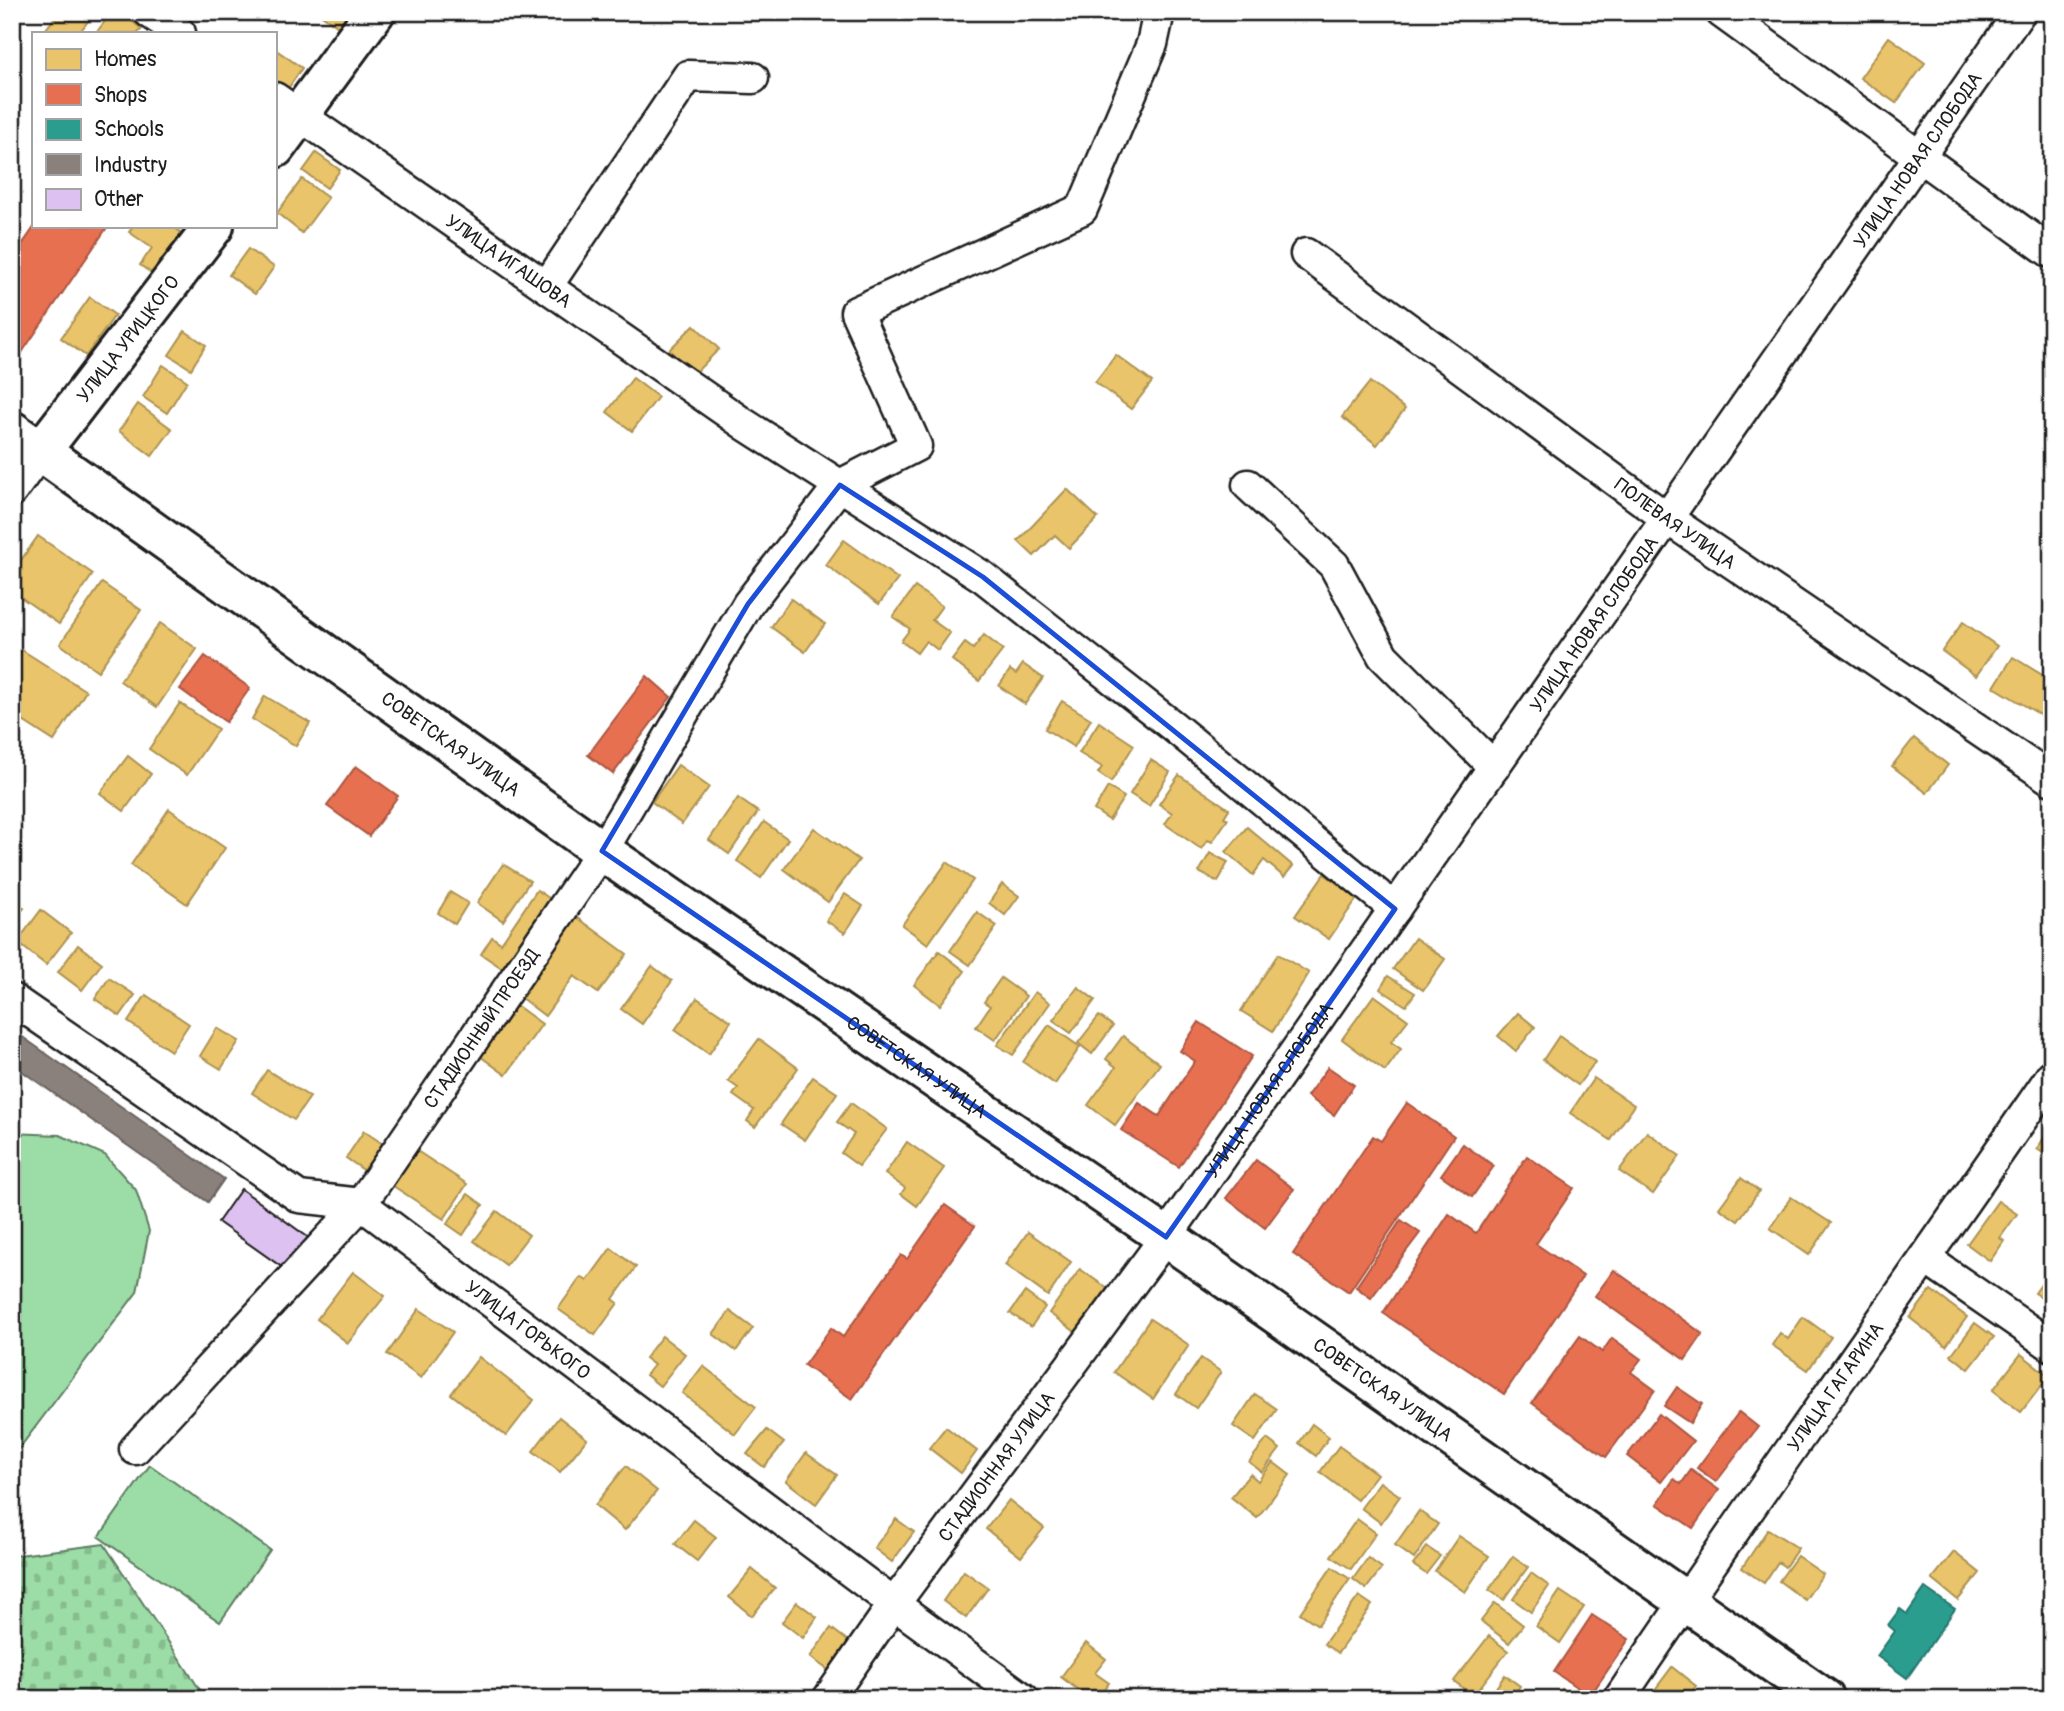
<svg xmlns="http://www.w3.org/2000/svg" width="2064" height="1711" viewBox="0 0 2064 1711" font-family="Pangolin,sans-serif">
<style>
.green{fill:#9cdca6;stroke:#5c7c61;stroke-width:2}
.cemetery{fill:url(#cemetery-stones);stroke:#5c7c61;stroke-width:2}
.homes{fill:#e9c46a;stroke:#ac9253;stroke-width:2}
.shops{fill:#e76f51;stroke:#aa5641;stroke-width:2}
.schools{fill:#2a9d8f;stroke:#26766c;stroke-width:2}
.industry{fill:#8a817c;stroke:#69635f;stroke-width:2}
.building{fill:#ddc1f0;stroke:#1c1c1c;stroke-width:2}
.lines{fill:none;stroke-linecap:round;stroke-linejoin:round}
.minor-casing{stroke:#1c1c1c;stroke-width:35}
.major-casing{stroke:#1c1c1c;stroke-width:44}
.minor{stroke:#fff;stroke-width:30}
.major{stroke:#fff;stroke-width:38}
.marked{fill:none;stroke:#1d4ed8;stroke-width:5;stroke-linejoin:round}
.labels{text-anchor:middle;stroke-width:7;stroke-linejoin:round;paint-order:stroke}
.street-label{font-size:19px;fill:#1c1c1c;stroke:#fff}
</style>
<defs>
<pattern id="cemetery-stones" width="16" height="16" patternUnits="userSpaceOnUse" patternTransform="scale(1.75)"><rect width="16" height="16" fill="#9cdca6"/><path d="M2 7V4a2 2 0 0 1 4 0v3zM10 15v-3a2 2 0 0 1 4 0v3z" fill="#86bc8e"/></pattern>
</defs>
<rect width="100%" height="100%" fill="#fff"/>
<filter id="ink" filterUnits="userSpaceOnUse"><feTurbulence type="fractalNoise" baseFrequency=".0143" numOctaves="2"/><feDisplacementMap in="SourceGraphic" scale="14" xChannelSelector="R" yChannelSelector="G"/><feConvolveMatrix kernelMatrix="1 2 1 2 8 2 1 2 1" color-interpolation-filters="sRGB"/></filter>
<g filter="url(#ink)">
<g class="green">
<polygon points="12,1133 60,1135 105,1155 136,1190 149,1231 137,1292 12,1458"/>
<polygon points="150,1465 270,1550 220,1622 99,1537"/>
</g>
<polygon class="cemetery" points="104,1544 206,1699 12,1699 12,1556"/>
<g class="homes">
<polygon points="59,12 95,12 79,33 43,33"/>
<polygon points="112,12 120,12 142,29 138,33 96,33"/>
<polygon points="177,12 194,12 189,20"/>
<polygon points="318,12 353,12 341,29"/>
<polygon points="1889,37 1925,63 1896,103 1860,78"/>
<polygon points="275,49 302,68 285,93 275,85"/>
<polygon points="316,153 340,170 327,188 303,171"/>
<polygon points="302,179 328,198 302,233 277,213"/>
<polygon points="133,226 172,226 183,234 154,275 140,265 152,248 129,232"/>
<polygon points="248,249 274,267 255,294 229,275"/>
<polygon points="90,297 115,315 86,356 61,338"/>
<polygon points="694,325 719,349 694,374 669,350"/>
<polygon points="185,331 206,345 191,369 169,355"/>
<polygon points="1116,355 1152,382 1131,409 1095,382"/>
<polygon points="163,365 187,381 167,413 143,397"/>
<polygon points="633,378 658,397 632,431 607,412"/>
<polygon points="1370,382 1405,409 1377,445 1342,417"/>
<polygon points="138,404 172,429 152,456 119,431"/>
<polygon points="1067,489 1098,518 1069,548 1055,535 1034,556 1018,541"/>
<polygon points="38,536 93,574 59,624 12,591 12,573"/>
<polygon points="844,540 898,579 879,604 826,565"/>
<polygon points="102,583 141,610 98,671 60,644"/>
<polygon points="915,587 942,606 932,620 950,633 938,650 926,641 917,653 901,641 910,629 893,617"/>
<polygon points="791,599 825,624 805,652 771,627"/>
<polygon points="1963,622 1997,646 1976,676 1942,651"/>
<polygon points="160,623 197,649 157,707 120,681"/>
<polygon points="984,635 1003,650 979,681 952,660 965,643 973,649"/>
<polygon points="22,650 86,691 54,741 12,714 12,665"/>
<polygon points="2013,657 2052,681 2052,705 2044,717 1994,687"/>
<polygon points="1023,664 1043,678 1025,704 999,686 1010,670 1016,674"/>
<polygon points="265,696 310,723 296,746 252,719"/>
<polygon points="1062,701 1091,719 1074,747 1045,729"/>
<polygon points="180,703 218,729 187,775 149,749"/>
<polygon points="1099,722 1134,745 1111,782 1098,773 1102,767 1079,753"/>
<polygon points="1914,738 1948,765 1927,793 1892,766"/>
<polygon points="128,756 151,774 124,811 100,793"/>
<polygon points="1151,760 1170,772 1149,806 1130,794"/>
<polygon points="678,765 709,787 682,824 652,802"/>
<polygon points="1179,775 1229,809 1224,817 1228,819 1212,842 1208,840 1201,849 1165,824 1172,813 1159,804"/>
<polygon points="1108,787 1124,797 1109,820 1094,810"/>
<polygon points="738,798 758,812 729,854 709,840"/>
<polygon points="169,809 225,848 187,904 131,865"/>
<polygon points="764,822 788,839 761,878 737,861"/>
<polygon points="1247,827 1293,866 1284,877 1264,860 1253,875 1226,852"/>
<polygon points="814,828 859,860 828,902 784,869"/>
<polygon points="1210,853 1228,862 1218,882 1199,872"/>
<polygon points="947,862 973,880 928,944 902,925"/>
<polygon points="503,864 530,881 503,921 477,903"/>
<polygon points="1324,874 1358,897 1329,939 1295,916"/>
<polygon points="1002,884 1019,896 1005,915 989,903"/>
<polygon points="537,890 555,902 508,972 481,954 492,937 501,943"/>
<polygon points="450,892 468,903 455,924 438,913"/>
<polygon points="845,894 863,906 845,933 826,921"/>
<polygon points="12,898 24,908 12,922"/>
<polygon points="41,910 71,933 46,965 17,942"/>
<polygon points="977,912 997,926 970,965 950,951"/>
<polygon points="574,915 627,954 598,993 574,976 545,1016 516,994"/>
<polygon points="1415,938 1445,959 1423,990 1393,969"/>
<polygon points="78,945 102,963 82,990 58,972"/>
<polygon points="939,951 965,971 940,1005 914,985"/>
<polygon points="1278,954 1309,973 1273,1031 1241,1011"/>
<polygon points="652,966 672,981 642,1024 621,1009"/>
<polygon points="1388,976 1415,993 1406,1006 1380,989"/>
<polygon points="109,978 135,995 120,1016 95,999"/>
<polygon points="1001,978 1026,996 995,1040 976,1027 990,1006 984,1002"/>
<polygon points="1078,987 1095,1000 1071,1033 1053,1020"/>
<polygon points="1035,992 1050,1003 1013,1055 997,1045"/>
<polygon points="146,995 189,1024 171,1051 128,1022"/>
<polygon points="1374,995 1408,1020 1391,1042 1401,1049 1385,1071 1342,1039"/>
<polygon points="697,998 731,1021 709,1054 675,1030"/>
<polygon points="509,1000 542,1024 506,1075 473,1051"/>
<polygon points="1518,1013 1535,1027 1516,1051 1498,1036"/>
<polygon points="1099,1016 1113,1026 1092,1054 1078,1043"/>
<polygon points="1049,1025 1080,1047 1055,1084 1023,1062"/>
<polygon points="217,1028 239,1041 221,1069 200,1056"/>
<polygon points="1123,1036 1160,1064 1115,1125 1088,1105 1116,1067 1106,1059"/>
<polygon points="1559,1036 1595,1062 1578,1085 1543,1060"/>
<polygon points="759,1039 798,1068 755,1127 747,1121 754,1110 733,1095 738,1088 728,1081"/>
<polygon points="267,1070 310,1097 294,1120 252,1093"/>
<polygon points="813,1077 837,1093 805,1140 781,1124"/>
<polygon points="1594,1078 1634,1105 1611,1140 1570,1113"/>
<polygon points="851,1103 887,1129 859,1166 841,1153 854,1134 837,1122"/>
<polygon points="2049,1130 2052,1131 2052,1159 2037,1149"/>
<polygon points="364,1131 386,1146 368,1173 346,1158"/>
<polygon points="1647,1132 1680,1156 1653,1194 1619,1171"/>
<polygon points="907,1142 944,1168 917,1206 901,1194 905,1188 885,1174"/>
<polygon points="411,1147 467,1184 444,1219 387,1182"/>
<polygon points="1741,1178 1759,1191 1738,1221 1719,1208"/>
<polygon points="468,1194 483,1205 463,1235 447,1224"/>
<polygon points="1791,1197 1831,1223 1809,1255 1770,1228"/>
<polygon points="1998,1201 2017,1214 2000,1238 2004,1241 1990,1261 1967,1244"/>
<polygon points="497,1211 529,1235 506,1265 474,1241"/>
<polygon points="1028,1232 1071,1262 1048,1296 1005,1265"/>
<polygon points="611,1248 636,1267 613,1299 618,1303 595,1335 558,1309 581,1277 587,1281"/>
<polygon points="1080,1269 1108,1289 1077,1333 1049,1313"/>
<polygon points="2052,1269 2052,1304 2035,1293"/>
<polygon points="353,1272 385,1296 348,1343 317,1319"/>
<polygon points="1931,1290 1967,1317 1946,1346 1910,1318"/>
<polygon points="1025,1292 1045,1307 1031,1327 1010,1313"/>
<polygon points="419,1309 453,1332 421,1378 387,1354"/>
<polygon points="730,1311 753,1328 736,1351 713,1334"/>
<polygon points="1803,1317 1831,1337 1808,1370 1772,1345 1780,1333 1788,1339"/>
<polygon points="1150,1319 1189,1345 1153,1399 1114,1372"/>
<polygon points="1975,1323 1994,1337 1969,1369 1951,1355"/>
<polygon points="662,1336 685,1354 660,1386 646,1375 654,1365 645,1358"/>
<polygon points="2021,1354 2049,1376 2021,1412 1993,1390"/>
<polygon points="479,1357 534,1400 506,1436 451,1394"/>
<polygon points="1201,1358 1221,1372 1196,1408 1176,1394"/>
<polygon points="703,1366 756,1407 735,1434 682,1393"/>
<polygon points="1255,1394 1277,1409 1255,1441 1233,1426"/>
<polygon points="559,1417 587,1439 560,1472 533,1451"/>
<polygon points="1312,1424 1329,1437 1316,1456 1299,1443"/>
<polygon points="946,1427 977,1451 961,1473 929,1448"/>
<polygon points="767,1430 784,1443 764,1467 747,1454"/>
<polygon points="1267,1439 1280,1449 1262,1472 1249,1462"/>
<polygon points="1339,1446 1377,1474 1357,1500 1320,1472"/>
<polygon points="806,1453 837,1475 816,1504 786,1481"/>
<polygon points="1273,1462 1290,1475 1257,1518 1231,1497 1250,1474 1258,1481"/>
<polygon points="626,1466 657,1491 625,1530 595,1505"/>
<polygon points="1380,1482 1400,1496 1381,1523 1361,1508"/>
<polygon points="1009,1500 1044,1528 1021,1557 986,1529"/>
<polygon points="1419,1511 1438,1524 1414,1559 1395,1545"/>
<polygon points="896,1519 914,1532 892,1562 874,1548"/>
<polygon points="1357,1519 1376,1533 1351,1569 1331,1556"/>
<polygon points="694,1520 716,1537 697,1561 675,1544"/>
<polygon points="1768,1529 1798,1548 1785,1567 1778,1562 1764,1583 1742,1568"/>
<polygon points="1459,1536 1489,1556 1465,1592 1435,1571"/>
<polygon points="1427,1547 1440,1556 1426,1574 1413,1565"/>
<polygon points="1954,1552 1980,1573 1958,1600 1932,1579"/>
<polygon points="1513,1556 1528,1567 1504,1600 1489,1590"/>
<polygon points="1797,1556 1823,1574 1805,1600 1779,1581"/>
<polygon points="1368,1558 1382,1568 1366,1589 1353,1579"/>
<polygon points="1332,1567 1350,1579 1318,1625 1300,1613"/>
<polygon points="752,1569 775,1588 752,1616 729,1597"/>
<polygon points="964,1571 988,1588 966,1618 943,1601"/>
<polygon points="1531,1573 1549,1586 1531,1612 1513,1599"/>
<polygon points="1560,1591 1584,1607 1560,1643 1536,1626"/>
<polygon points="1359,1596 1372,1605 1338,1653 1324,1644"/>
<polygon points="797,1602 817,1617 803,1638 782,1622"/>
<polygon points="1495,1603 1523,1625 1509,1643 1481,1621"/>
<polygon points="831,1628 852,1644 831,1672 810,1657"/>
<polygon points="1489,1636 1508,1651 1473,1696 1454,1681"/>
<polygon points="1086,1643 1106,1659 1095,1673 1109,1683 1097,1699 1090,1699 1061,1677"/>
<polygon points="1672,1667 1696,1686 1686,1699 1648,1699"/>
<polygon points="1505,1675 1520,1686 1511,1699 1488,1699"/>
<polygon points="1562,1689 1575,1699 1554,1699"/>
<polygon points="1113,1690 1124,1699 1107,1699"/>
</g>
<g class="shops">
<polygon points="35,226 108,226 19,357 12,353 12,259"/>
<polygon points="205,656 250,688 226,722 180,689"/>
<polygon points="647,676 671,697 613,774 588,755"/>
<polygon points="356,766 398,796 369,836 327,806"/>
<polygon points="1199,1022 1252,1056 1179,1167 1121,1130 1139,1103 1159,1116 1195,1061 1180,1051"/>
<polygon points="1328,1067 1354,1085 1334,1115 1307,1096"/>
<polygon points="1407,1103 1454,1136 1349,1292 1293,1254 1373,1136 1381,1141"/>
<polygon points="1463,1144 1494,1166 1472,1197 1441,1175"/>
<polygon points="1527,1156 1574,1188 1536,1244 1583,1276 1504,1394 1383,1313 1449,1214 1476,1233"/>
<polygon points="1256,1160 1294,1189 1265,1228 1226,1198"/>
<polygon points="945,1205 975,1226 852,1399 804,1365 831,1328 843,1337 901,1255 907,1259"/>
<polygon points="1401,1220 1420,1233 1371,1298 1356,1287"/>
<polygon points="1614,1270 1703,1334 1685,1360 1595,1296"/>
<polygon points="1580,1336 1602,1352 1612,1338 1641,1359 1631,1372 1655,1390 1606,1457 1532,1403"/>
<polygon points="1677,1387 1702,1404 1690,1423 1664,1406"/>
<polygon points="1739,1412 1758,1427 1716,1482 1697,1468"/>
<polygon points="1659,1414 1693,1441 1661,1482 1627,1456"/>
<polygon points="1691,1470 1719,1490 1693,1528 1657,1504 1674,1479 1681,1484"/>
<polygon points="1592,1615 1629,1639 1590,1696 1554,1672"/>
</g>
<polygon class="schools" points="1925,1588 1955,1609 1907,1678 1877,1656 1895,1631 1888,1625 1900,1609 1907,1614"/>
<polygon class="industry" points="14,1031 224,1179 208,1202 12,1064"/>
<polygon class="building" points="241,1189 309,1238 286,1270 218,1222"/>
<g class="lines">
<g class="minor-casing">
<g id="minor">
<polyline points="149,12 180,33"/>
<polyline points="1721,12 2052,253"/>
<path id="s1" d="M275,98l469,326 239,153 191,150 221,182"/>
<path id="s2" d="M1306,254l362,265 384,261"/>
<polyline points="547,286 688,76 753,78"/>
<polyline points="1248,485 1334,565 1383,656 1494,767"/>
<polyline points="12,491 41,451"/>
<path id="s3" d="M12,999l287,198 62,7 533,400 130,95"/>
<polyline points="1926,1259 2052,1346"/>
<path id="s4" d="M135,1449l226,-245 241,-353 146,-247 92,-119 76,-39 -60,-134 226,-103 70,-165 7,-32"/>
<path id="s5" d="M828,1699l66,-95 272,-367 854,-1225"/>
<path id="s6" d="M1619,1699c141,-210 290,-415 433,-624"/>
</g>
</g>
<g class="major-casing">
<g id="major">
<polyline points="275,148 375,12"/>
<path id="s7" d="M12,431l590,420 564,386 659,462"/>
<path id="s8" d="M41,451l173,-225"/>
</g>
</g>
<use href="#minor" class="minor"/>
<use href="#major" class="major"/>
</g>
</g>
<path class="marked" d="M840,485l143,92 412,332 -229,328 -564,-386 146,-247z"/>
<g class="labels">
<g class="street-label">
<text dy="7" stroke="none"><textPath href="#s5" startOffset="1886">УЛИЦА НОВАЯ СЛОБОДА</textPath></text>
<text dy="7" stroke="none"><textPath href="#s1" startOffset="285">УЛИЦА ИГАШОВА</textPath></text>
<text dy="7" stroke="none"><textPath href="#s8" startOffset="142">УЛИЦА УРИЦКОГО</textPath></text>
<text dy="7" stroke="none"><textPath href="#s2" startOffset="457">ПОЛЕВАЯ УЛИЦА</textPath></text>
<text dy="7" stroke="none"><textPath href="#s5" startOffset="1320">УЛИЦА НОВАЯ СЛОБОДА</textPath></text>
<text dy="7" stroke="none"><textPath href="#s7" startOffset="539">СОВЕТСКАЯ УЛИЦА</textPath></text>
<text dy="7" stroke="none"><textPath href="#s4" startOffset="546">СТАДИОННЫЙ ПРОЕЗД</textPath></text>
<text dy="7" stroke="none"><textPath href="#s7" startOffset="1106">СОВЕТСКАЯ УЛИЦА</textPath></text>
<text dy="7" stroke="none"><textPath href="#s5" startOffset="752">УЛИЦА НОВАЯ СЛОБОДА</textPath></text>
<text dy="7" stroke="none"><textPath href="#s3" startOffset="620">УЛИЦА ГОРЬКОГО</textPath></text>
<text dy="7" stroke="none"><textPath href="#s6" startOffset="380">УЛИЦА ГАГАРИНА</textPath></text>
<text dy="7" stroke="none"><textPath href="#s7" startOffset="1673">СОВЕТСКАЯ УЛИЦА</textPath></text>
<text dy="7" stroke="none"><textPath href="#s5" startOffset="287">СТАДИОННАЯ УЛИЦА</textPath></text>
</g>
</g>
<rect width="2064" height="1711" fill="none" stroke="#fff" stroke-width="42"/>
<rect x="21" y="21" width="2022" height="1669" fill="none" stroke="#1c1c1c" stroke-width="2.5" filter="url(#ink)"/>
<rect x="32" y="32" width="245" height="196" fill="#ffffff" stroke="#a4a4a4" stroke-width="2"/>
<rect x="46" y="49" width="35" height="21" fill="#e9c46a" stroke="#a4a4a4" stroke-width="2"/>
<text x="94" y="66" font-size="21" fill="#1c1c1c">Homes</text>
<rect x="46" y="84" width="35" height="21" fill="#e76f51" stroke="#a4a4a4" stroke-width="2"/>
<text x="94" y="102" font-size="21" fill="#1c1c1c">Shops</text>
<rect x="46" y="119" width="35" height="21" fill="#2a9d8f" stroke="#a4a4a4" stroke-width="2"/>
<text x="94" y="136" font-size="21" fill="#1c1c1c">Schools</text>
<rect x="46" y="154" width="35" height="21" fill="#8a817c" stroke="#a4a4a4" stroke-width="2"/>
<text x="94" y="172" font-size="21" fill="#1c1c1c">Industry</text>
<rect x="46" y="189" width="35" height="21" fill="#ddc1f0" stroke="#a4a4a4" stroke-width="2"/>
<text x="94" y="206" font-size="21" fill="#1c1c1c">Other</text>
</svg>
